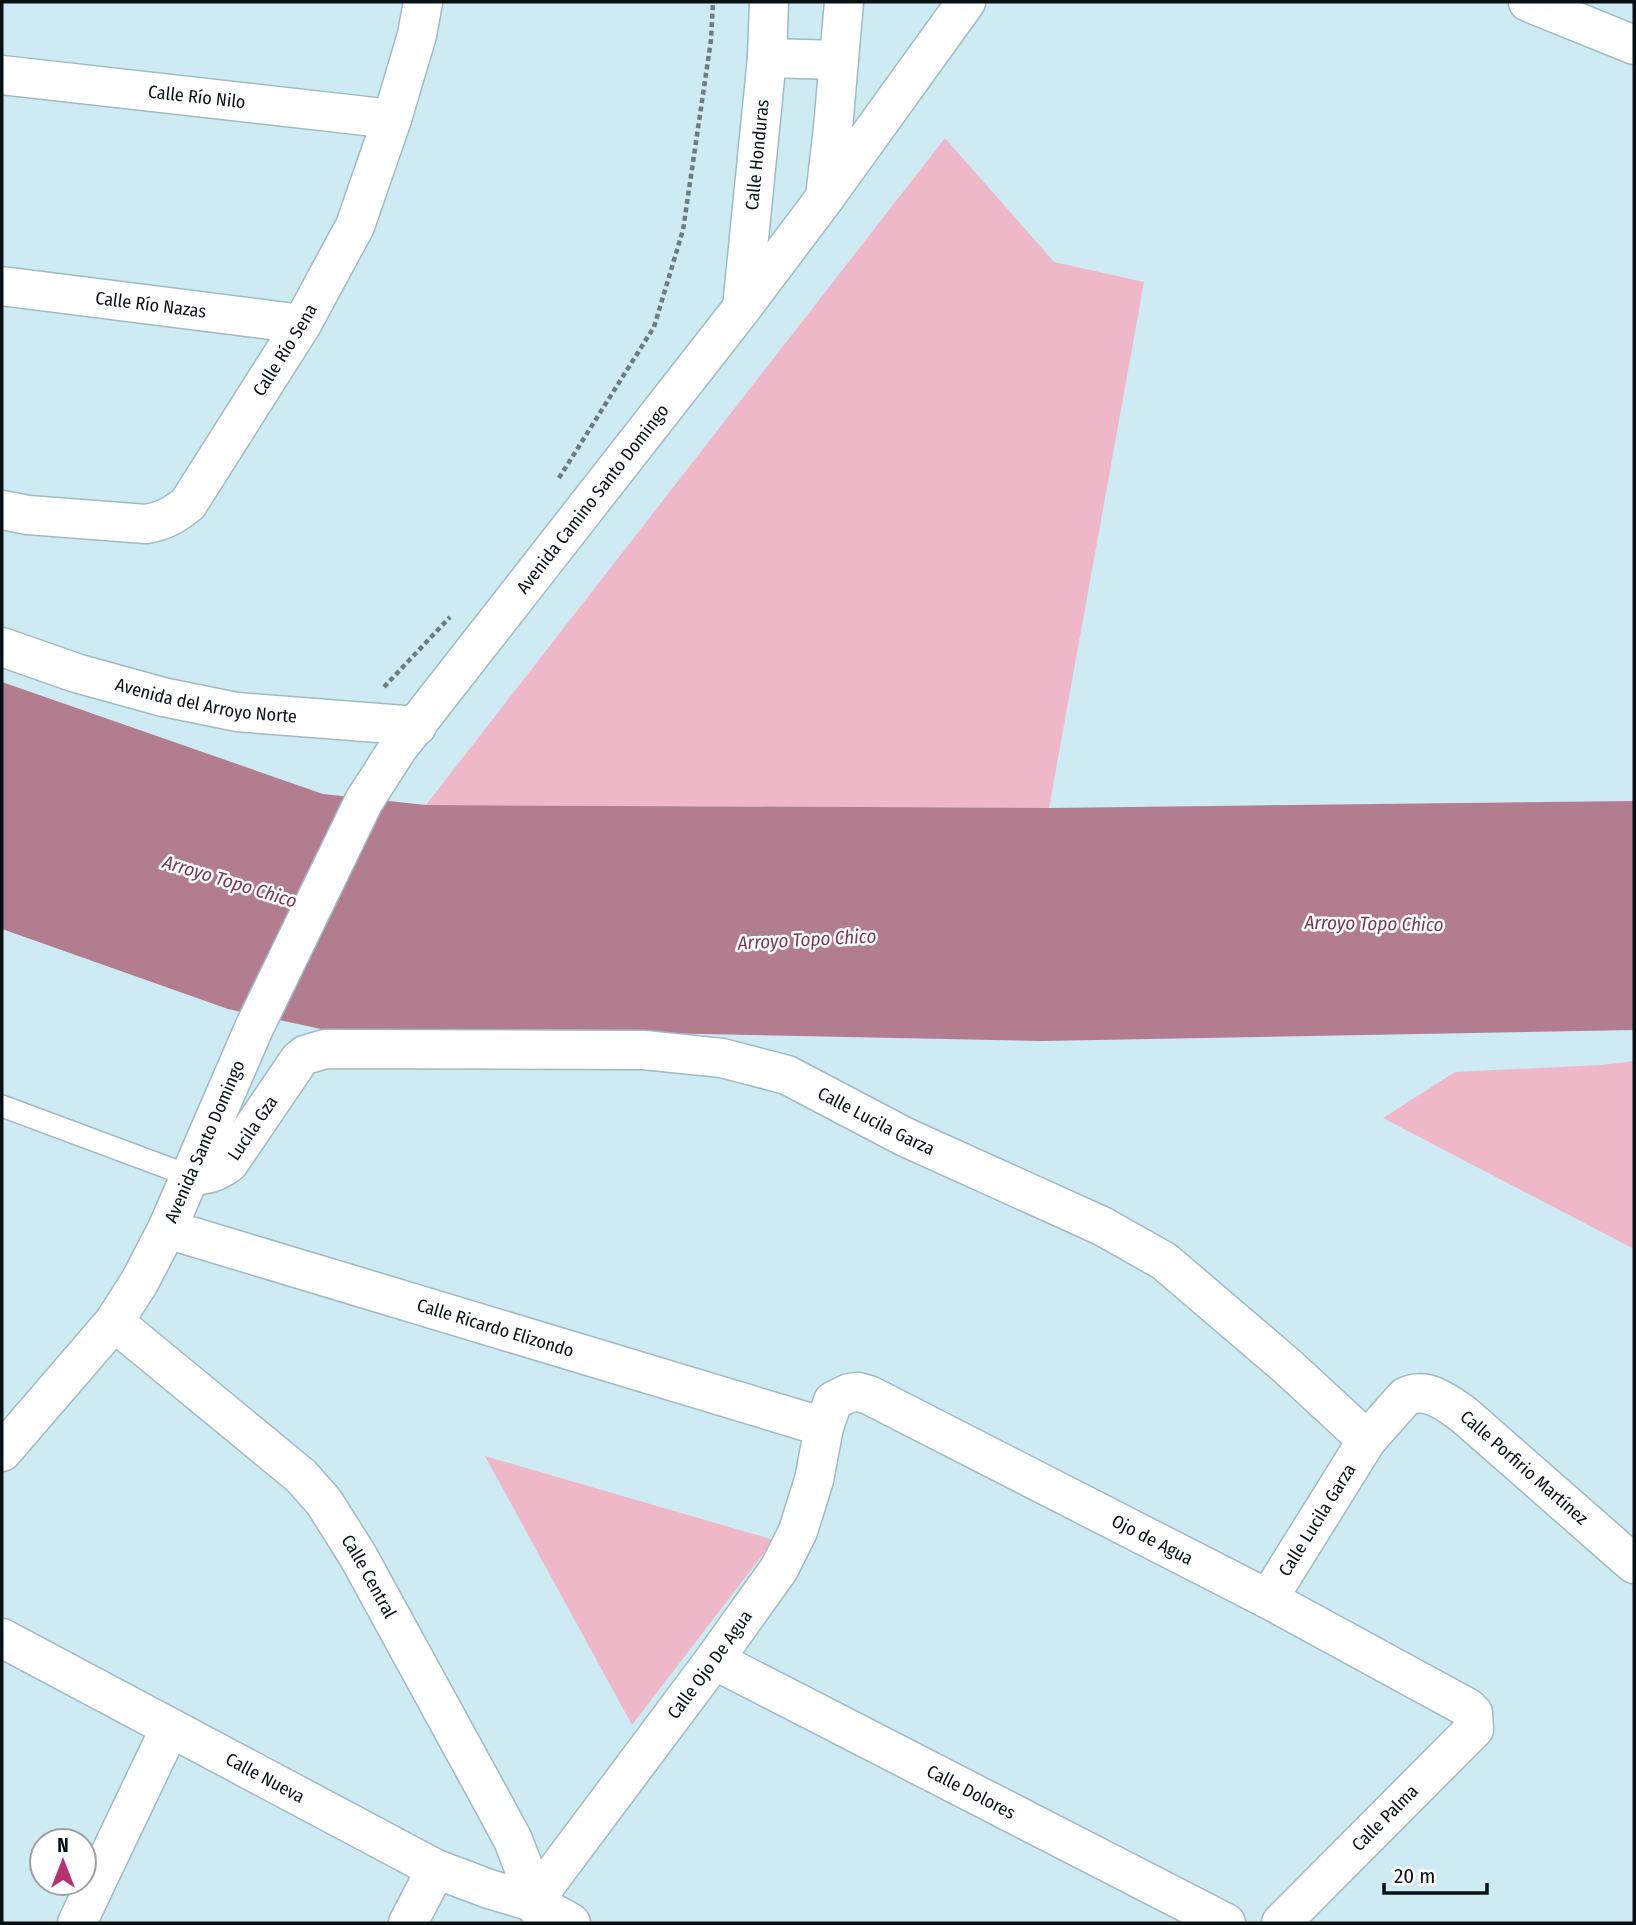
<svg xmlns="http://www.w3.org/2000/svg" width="1636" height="1925" viewBox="0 0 1636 1925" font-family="'Fira Sans Condensed',sans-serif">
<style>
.green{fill:#efb8c9}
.water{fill:#b27e8f}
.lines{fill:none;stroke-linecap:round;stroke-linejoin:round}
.service-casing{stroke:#a0bac2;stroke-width:24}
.minor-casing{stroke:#a0bac2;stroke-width:41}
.tertiary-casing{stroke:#a0bac2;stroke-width:41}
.path{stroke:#6a7d82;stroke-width:4.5;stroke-dasharray:5 3.5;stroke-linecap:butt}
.service{stroke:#fff;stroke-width:21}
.minor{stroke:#fff;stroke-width:38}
.tertiary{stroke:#fff;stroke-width:38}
.labels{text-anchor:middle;stroke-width:5;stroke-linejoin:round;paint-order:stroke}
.street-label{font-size:18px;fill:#071113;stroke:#fff}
.water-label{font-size:19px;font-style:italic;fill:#793750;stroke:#fff}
</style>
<rect width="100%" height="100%" fill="#ceeaf2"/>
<g class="green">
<polygon points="945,138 1054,262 1144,282 1049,808 426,805"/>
<polygon points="1634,1061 1634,1249 1383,1118 1455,1072 1602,1065"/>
<polygon points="485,1456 774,1540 632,1725"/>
</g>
<polygon class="water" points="2,682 323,794 426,805 1049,808 1634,801 1634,1030 1042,1041 456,1029 335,1032 228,1009 2,929"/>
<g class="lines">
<g class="service-casing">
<polyline id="service" points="2,1106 190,1176"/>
</g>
<g class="minor-casing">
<g id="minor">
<path id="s1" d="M2,75l390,44"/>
<path id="s2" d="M2,286l300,38"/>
<path id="s3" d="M2,510l26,5 118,9c18,-3 28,-9 42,-20l114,-180 53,-98 37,-107 25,-84 6,-33"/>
<path id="s4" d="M2,647l74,26 87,24 74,15 180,14"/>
<path id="s5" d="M190,1176c16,-1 26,-3 39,-13l70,-103 6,-5 20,-6 319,1 78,8 65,17 118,62 197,89 62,35 123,105 80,74"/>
<path id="s6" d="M167,1229l657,198"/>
<path id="s7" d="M114,1322l187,154 23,26 34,54 134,245 21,39 10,26 10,36 10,14"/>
<path id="s8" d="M1268,1599l99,-159 38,-43c21,-11 41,5 58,17l171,150"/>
<path id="s9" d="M2,1638l434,231 53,20 44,13 38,21"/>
<path id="s10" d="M714,1660l512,263"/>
<path id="s11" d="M533,1902l181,-242 65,-91 19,-38 16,-51 10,-53 9,-26 16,-8 9,-1 11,3 399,204 200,109 5,5 1,16 -193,194"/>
<polyline points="77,1923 170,1728"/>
<polyline points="408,1923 436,1869"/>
</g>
</g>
<g class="tertiary-casing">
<g id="tertiary">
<polyline points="1528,2 1634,45"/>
<polyline points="767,58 839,60"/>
<polyline points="825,197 833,128 844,2"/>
<path id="s12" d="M742,308l25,-250 2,-56"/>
<path id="s13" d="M2,1452l112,-130 26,-41 27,-52 87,-201 110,-227 34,-53 344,-440 82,-109 142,-197"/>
</g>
</g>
<g class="path">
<polyline points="559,478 654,327 683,230 711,40 713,2"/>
<polyline points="384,687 450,617"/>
</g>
<use href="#service" class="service"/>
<use href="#minor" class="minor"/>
<use href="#tertiary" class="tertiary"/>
</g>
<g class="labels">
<g class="street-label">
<text dy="6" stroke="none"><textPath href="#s1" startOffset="196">Calle Río Nilo</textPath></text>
<text dy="6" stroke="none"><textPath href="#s12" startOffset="154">Calle Honduras</textPath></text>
<text dy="6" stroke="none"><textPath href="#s2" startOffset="150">Calle Río Nazas</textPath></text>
<text dy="6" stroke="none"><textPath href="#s3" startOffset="374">Calle Río Sena</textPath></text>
<text dy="6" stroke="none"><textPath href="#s13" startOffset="1129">Avenida Camino Santo Domingo</textPath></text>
<text dy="6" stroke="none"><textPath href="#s4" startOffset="212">Avenida del Arroyo Norte</textPath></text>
<text dy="6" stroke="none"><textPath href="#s5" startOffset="760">Calle Lucila Garza</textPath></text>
<text dy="6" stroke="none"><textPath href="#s5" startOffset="84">Lucila Gza</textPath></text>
<text dy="6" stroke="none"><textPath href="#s13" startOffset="374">Avenida Santo Domingo</textPath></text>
<text dy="6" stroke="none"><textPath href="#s6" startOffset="343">Calle Ricardo Elizondo</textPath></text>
<text dy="6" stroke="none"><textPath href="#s8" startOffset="390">Calle Porfirio Martínez</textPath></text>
<text dy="6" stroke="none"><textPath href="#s8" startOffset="93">Calle Lucila Garza</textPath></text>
<text dy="6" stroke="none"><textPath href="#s11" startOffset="948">Ojo de Agua</textPath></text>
<text dy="6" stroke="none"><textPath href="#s7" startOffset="364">Calle Central</textPath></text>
<text dy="6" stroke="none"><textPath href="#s11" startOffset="296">Calle Ojo De Agua</textPath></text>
<text dy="6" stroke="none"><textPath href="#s9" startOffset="298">Calle Nueva</textPath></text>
<text dy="6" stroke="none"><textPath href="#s10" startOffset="289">Calle Dolores</textPath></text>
<text transform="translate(1385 1818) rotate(-45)" y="6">Calle Palma</text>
</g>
<g class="water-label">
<text transform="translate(230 881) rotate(17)" y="7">Arroyo Topo Chico</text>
<text transform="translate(1374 923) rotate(1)" y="7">Arroyo Topo Chico</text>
<text transform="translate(807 939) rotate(-3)" y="7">Arroyo Topo Chico</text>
</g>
</g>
<rect width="1636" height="1925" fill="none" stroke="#071113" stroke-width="7"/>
<g transform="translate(63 1862)"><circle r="33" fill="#ffffff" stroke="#9ca0a1" stroke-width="2"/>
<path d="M0-5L12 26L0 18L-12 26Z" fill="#b9306d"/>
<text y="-10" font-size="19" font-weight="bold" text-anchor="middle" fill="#071113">N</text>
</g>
<path d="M1384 1883v10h103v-10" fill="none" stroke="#071113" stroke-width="3.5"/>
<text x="1394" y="1883" font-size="21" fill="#071113" stroke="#ffffff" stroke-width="5" paint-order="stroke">20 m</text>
</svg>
